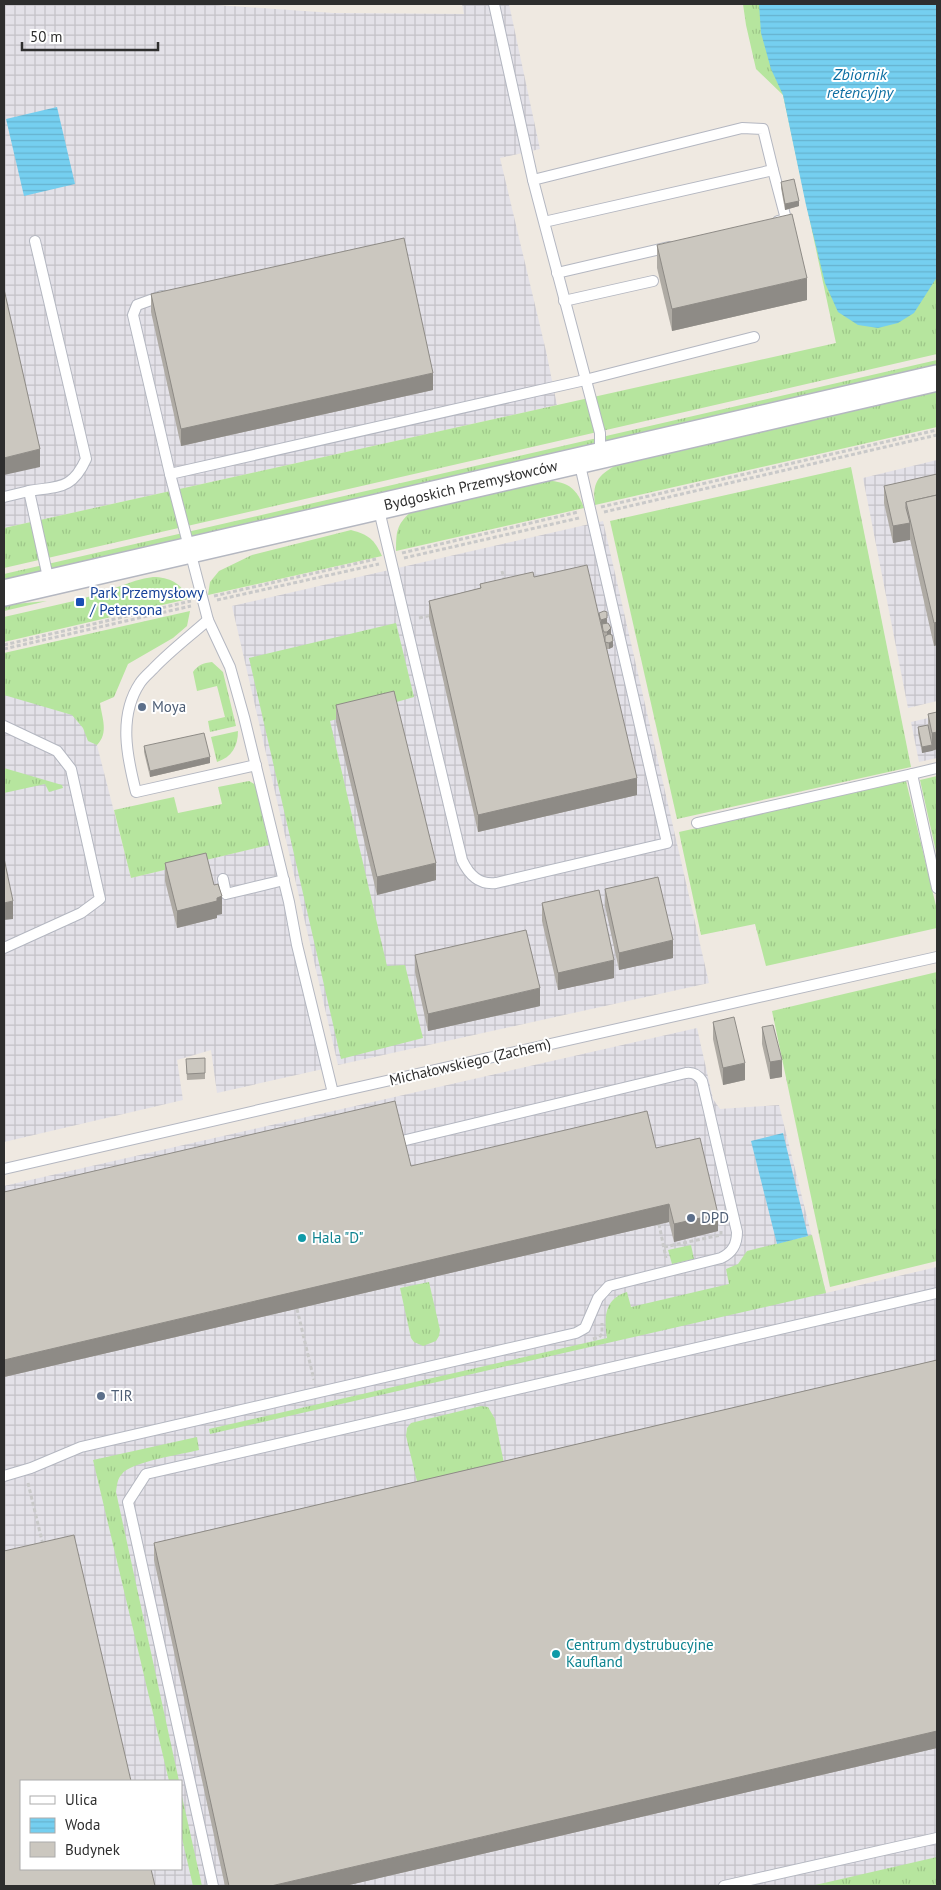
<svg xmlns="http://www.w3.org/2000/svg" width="941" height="1890" viewBox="0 0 941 1890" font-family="'PT Sans',sans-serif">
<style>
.industrial{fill:url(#industrial-grid);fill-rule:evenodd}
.grass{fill:url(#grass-tufts)}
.water{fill:url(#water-rules)}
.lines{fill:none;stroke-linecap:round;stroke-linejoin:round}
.service-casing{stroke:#b4b7c1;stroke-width:12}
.tertiary-casing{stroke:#b4b7c1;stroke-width:28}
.path{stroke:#c9c9c9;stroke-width:3;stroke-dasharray:4 2.5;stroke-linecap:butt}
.service{stroke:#fff;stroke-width:10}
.tertiary{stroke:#fff;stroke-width:25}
.wall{fill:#afaba4}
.shaded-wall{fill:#8e8b86}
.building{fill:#cbc7bf;stroke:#8e8b86}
.transit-dot{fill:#1a4fb4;stroke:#fff;stroke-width:2}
.service-dot{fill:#5c6f8a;stroke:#fff;stroke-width:2}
.culture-dot{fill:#0f9aa8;stroke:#fff;stroke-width:2}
.labels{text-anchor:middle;stroke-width:4;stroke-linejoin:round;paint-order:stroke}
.street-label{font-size:15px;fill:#2e2e2e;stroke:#fff}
.transit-label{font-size:15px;fill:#164399;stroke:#fff;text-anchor:start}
.service-label{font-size:15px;fill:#4e5e75;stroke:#fff;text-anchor:start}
.culture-label{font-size:15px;fill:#0d838f;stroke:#fff;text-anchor:start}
.water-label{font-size:16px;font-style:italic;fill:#0d6fa3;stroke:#fff}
</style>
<defs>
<pattern id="industrial-grid" width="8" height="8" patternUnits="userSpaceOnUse" patternTransform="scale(1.25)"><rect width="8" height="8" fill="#e3e1e8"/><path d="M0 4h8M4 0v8" fill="none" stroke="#c3c1c7"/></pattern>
<pattern id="grass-tufts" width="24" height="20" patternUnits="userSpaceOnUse" patternTransform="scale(1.25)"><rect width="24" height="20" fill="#b6e59e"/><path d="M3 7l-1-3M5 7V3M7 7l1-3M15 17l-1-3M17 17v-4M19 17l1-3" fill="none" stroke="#9dc588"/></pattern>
<pattern id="water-rules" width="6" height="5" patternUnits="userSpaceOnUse" patternTransform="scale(1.25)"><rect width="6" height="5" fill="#75cff0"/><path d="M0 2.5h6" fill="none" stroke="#66b2ce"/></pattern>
</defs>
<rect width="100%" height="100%" fill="#efe9e1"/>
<g class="industrial">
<polygon points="4,4 201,4 333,13 464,14 462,4 509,4 540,149 500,158 546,351 557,405 4,528"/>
<polygon points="937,460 937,701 908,708 863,478"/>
<polygon points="603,521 709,983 338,1065 232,606"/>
<polygon points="77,667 131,878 280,842 323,1069 217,1093 211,1050 177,1060 183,1100 4,1142 4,684"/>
<polygon points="937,716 937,758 919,762 911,722"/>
<path d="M697,1028l16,71 7,10 59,-4 47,188 111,-26v619h-933v-700zM21,1781h160v88h-160z"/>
</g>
<g class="grass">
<polygon points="743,4 937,4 937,354 4,568 4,528 836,343 783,95 756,69 746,25"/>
<polygon points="937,360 937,367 4,582 4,574"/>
<path d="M937,389v38l-342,78c-4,-28 8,-32 30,-45z"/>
<polygon points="851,467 911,767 677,819 610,521"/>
<path d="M538,480c25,1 37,3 46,28l-188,43c0,-22 1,-27 18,-42z"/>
<path d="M351,530c18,5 23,9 31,26l-174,39 2,-13 9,-11 33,-16z"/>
<path d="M153,577c16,0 29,6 35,22l-184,43v-25l70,-16 1,5 10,-2 -1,-6c24,-5 45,-18 69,-21z"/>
<polygon points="47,601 4,611 4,605"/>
<path d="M190,611l-3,15 -14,12 -45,26 -14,33 -14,6c2,15 9,30 -3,42l-9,-4 -5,-13 -11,-13 -68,-20v-42z"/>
<polygon points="396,623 414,697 330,721 387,966 405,965 423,1038 341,1059 249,658"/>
<path d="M212,662l11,10 13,54 -26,6 -2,-11 17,-4 -8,-31 -20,5 -4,-19c5,-7 10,-9 19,-10z"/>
<path d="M238,731c0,15 -6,26 -21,31l-6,-25z"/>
<polygon points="4,768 62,785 63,788 49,792 45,784 4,793"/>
<polygon points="937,776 937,856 920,780"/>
<polygon points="249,781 256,785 269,845 131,878 114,810 174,797 178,813 222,804 218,787"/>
<polygon points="906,781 937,910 937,928 766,966 755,924 701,935 679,832"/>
<polygon points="937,972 937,1261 830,1287 772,1011"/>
<path d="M812,1235l14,58 -616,141 -1,-5 398,-91c-3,-20 -3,-39 20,-46l4,15 98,-23 -3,-15 12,-5 9,-13z"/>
<polygon points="691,1245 694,1259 672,1264 668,1250"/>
<polygon points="429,1282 440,1330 439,1336 436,1341 423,1346 414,1342 411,1338 400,1288"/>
<polygon points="481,1406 488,1407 495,1419 507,1478 421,1498 406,1436 407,1428 411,1423"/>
<path d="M197,1437l2,13c-16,4 -69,12 -77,24 -5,5 -5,12 -6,18l63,289h-10l-76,-321z"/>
<polygon points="181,1792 202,1886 193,1886 181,1834"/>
<polygon points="937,1857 937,1886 811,1886"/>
</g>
<g class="water">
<polygon points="759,4 937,4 937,277 914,313 898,323 878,328 858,325 838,312 825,283 806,205 783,95 771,69 761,33"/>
<polygon points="57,107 75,184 24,196 6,119"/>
<polygon points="783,1133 808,1236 777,1244 751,1141"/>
</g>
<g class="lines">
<g class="service-casing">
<g id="service">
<polyline points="494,4 533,180"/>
<polyline points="773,170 786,219 778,221"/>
<polyline points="544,222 533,180 742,128 763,129 773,170 544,222 600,433 600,455"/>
<polyline points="557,273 669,247"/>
<polyline points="162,296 137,305 133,315 170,474"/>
<polyline points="564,301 653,281"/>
<path d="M29,491c30,-5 43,-1 57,-32l-51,-218"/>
<polyline points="4,497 29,491 49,582"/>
<path d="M378,506l84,354c7,15 17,25 34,23l171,-40 -88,-382"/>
<path d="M208,620c-18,16 -38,31 -55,49 -4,4 -10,9 -13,14 -22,33 -13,74 -4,109l120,-27"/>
<polyline points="4,726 57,751 71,769 100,899 81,913 4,948"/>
<polyline points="912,774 937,768"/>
<polyline points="697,823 912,774 937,888"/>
<polyline points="223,879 226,894 284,880"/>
<polyline points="333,1093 297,945 289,902 244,717 230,667 208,620 170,474 585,380 754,337"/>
<polyline points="4,1169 333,1093 937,957"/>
<path d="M4,1476l27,-8 50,-21 495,-114 9,-5 13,-30 11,-12 112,-28c11,-5 16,-13 16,-26l-35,-151c-4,-6 -8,-9 -16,-8l-280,67"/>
<polyline points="213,1886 128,1502 146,1474 937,1293"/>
<polyline points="724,1886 937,1838"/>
</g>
</g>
<g class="tertiary-casing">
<g id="tertiary">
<path id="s1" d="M4,593l933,-215"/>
</g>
</g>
<g class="path">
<polyline points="601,507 937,430"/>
<polyline points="604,512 937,435"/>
<polyline points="402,553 578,512"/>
<polyline points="404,558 579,518"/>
<polyline points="502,571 505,583"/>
<polyline points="214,596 376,559"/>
<polyline points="217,600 379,564"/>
<polyline points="419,618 432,615"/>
<polyline points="4,645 191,601"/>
<polyline points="4,649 191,606"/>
<polyline points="659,1224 666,1258"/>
<polyline points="664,1247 721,1235 721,1231"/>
<polyline points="297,1309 314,1380"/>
<polyline points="593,1339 599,1337 602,1334 602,1323"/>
<polyline points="28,1483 43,1545"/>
</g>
<use href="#service" class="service"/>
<use href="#tertiary" class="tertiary"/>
</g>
<g class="wall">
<polygon points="781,182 799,206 785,210 781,188"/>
<polygon points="657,245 807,300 672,331 657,268"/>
<polygon points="151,294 433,390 181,446 151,312"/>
<polygon points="937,474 937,645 934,646 910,539 893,543 884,503 884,486"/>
<polygon points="534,577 599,614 607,623 611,634 613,647 609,649 607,649 637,795 478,832 429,618 429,601 480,588 480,584"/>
<polygon points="336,705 436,880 377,895 336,722"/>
<polygon points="928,714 937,749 922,753 918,733 918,727 928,725"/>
<polygon points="144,746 210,763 150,777 144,752"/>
<polygon points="165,863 222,914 217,915 217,918 177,928 165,881"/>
<polygon points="605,889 673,958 619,970 605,906"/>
<polygon points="542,903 614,978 558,990 542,921"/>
<polygon points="415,955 540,1006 428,1031 415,972"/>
<polygon points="713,1022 745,1080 723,1085 713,1039"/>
<polygon points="762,1027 782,1077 770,1079 762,1044"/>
<polygon points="205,1058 205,1079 187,1080 186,1059"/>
<polygon points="656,1148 718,1231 674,1242 669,1222 4,1377 4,1192 411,1166"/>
<polygon points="937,1360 937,1748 345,1886 225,1886 154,1560 154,1543"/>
</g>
<g class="shaded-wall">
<polygon points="799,201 799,206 785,210 785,204"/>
<polygon points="807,278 807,300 672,331 672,309"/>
<polygon points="433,373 433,390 181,446 181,429"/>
<polygon points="40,449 40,467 4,475 4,458"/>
<polygon points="910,523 910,540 893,543 893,526"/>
<polygon points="607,618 607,624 601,626 601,620"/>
<polygon points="937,622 937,645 934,646 934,623"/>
<polygon points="611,628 611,634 607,638 607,632"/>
<polygon points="613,641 613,647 609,649 609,643"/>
<polygon points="937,732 937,749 932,751 932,733"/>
<polygon points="932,745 932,751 922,753 922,747"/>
<polygon points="210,757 210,763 150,777 150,771"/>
<polygon points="637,778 637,795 478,832 478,815"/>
<polygon points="436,863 436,880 377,895 377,877"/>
<polygon points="222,896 222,914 217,915 217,918 177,928 177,911"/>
<polygon points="13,901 13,919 4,920 4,903"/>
<polygon points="673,940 673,958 619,970 619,953"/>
<polygon points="614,960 614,978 558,990 558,973"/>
<polygon points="540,988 540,1006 428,1031 428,1014"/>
<polygon points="782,1060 782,1077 770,1079 770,1062"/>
<polygon points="745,1063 745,1080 723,1085 723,1068"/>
<polygon points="669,1204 669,1222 4,1377 4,1360"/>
<polygon points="718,1214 718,1231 674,1242 674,1224"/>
<polygon points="937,1731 937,1748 345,1886 271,1886"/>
</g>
<g class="building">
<polygon points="794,179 799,201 785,204 781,182"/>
<polygon points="792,214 807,278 672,309 657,245"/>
<polygon points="404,238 433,373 181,429 151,294"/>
<polygon points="4,289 40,449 4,458"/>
<polygon points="937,474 937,495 906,502 906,508 910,523 893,526 884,486"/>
<polygon points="937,495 937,622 934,623 906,502"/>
<polygon points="587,565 637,778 478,815 429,601 481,588 480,584 533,572 534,577"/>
<polygon points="604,611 607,612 607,618 601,620 600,618 599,613"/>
<polygon points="608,623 611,628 607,632 604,632 603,630 602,624"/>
<polygon points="609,634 612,635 613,641 609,643 605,642 605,636"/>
<polygon points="394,691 436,863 377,877 336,705"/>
<polygon points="937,712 937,732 932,733 928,714"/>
<polygon points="928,725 932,745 922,747 918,727"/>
<polygon points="204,733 210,757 150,771 144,746"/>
<polygon points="206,853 214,885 218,884 222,896 217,898 217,901 177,911 165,863"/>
<polygon points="4,858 13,901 4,903"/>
<polygon points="658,877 673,940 619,953 605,889"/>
<polygon points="599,890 614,960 558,973 542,903"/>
<polygon points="526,930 540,988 428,1014 415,955"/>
<polygon points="734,1017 745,1063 723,1068 713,1022"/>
<polygon points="773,1025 782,1060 770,1062 762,1027"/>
<polygon points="205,1058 205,1073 187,1074 186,1059"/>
<polygon points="395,1101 411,1166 647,1111 656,1148 700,1138 718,1214 674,1224 669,1204 4,1360 4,1192"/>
<polygon points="937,1360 937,1731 271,1886 229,1886 154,1543"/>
<polygon points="74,1535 131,1781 21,1781 21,1869 151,1869 155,1886 4,1886 4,1551"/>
</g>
<rect class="transit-dot" x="75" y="597" width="10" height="10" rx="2.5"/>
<g class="service-dot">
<circle cx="142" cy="707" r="5"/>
<circle cx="691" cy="1218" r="5"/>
<circle cx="101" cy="1396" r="5"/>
</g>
<g class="culture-dot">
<circle cx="302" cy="1238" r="5"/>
<circle cx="556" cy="1654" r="5"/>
</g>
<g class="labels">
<g class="street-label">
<text dy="5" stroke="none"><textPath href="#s1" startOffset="479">Bydgoskich Przemysłowców</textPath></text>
<text transform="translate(470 1062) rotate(-13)" y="5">Michałowskiego (Zachem)</text>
</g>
<g class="transit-label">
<text x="90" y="598">Park Przemysłowy<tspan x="90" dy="17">/ Petersona</tspan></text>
</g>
<g class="service-label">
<text x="152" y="712">Moya</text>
<text x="701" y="1223">DPD</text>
<text x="111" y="1401">TIR</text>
</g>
<g class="culture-label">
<text x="312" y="1243">Hala "D"</text>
<text x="566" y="1650">Centrum dystrubucyjne<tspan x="566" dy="17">Kaufland</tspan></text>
</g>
<g class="water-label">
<text x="860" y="80">Zbiornik<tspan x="860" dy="18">retencyjny</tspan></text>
</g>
</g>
<rect width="941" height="1890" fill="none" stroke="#2e2e2e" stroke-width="10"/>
<rect x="20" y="1780" width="162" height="90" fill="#ffffff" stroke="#ababab"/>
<rect x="30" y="1796" width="25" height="8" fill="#ffffff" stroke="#ababab"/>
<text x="65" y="1805" font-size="15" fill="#2e2e2e">Ulica</text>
<rect x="30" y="1818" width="25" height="15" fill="url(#water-rules)" stroke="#ababab"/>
<text x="65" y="1830" font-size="15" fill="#2e2e2e">Woda</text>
<rect x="30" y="1842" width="25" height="15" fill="#cbc7bf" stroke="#ababab"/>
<text x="65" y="1855" font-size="15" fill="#2e2e2e">Budynek</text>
<path d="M22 42v8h136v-8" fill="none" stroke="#2e2e2e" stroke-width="2.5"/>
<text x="30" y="42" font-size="15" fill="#2e2e2e" stroke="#ffffff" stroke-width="4" paint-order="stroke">50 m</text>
</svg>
